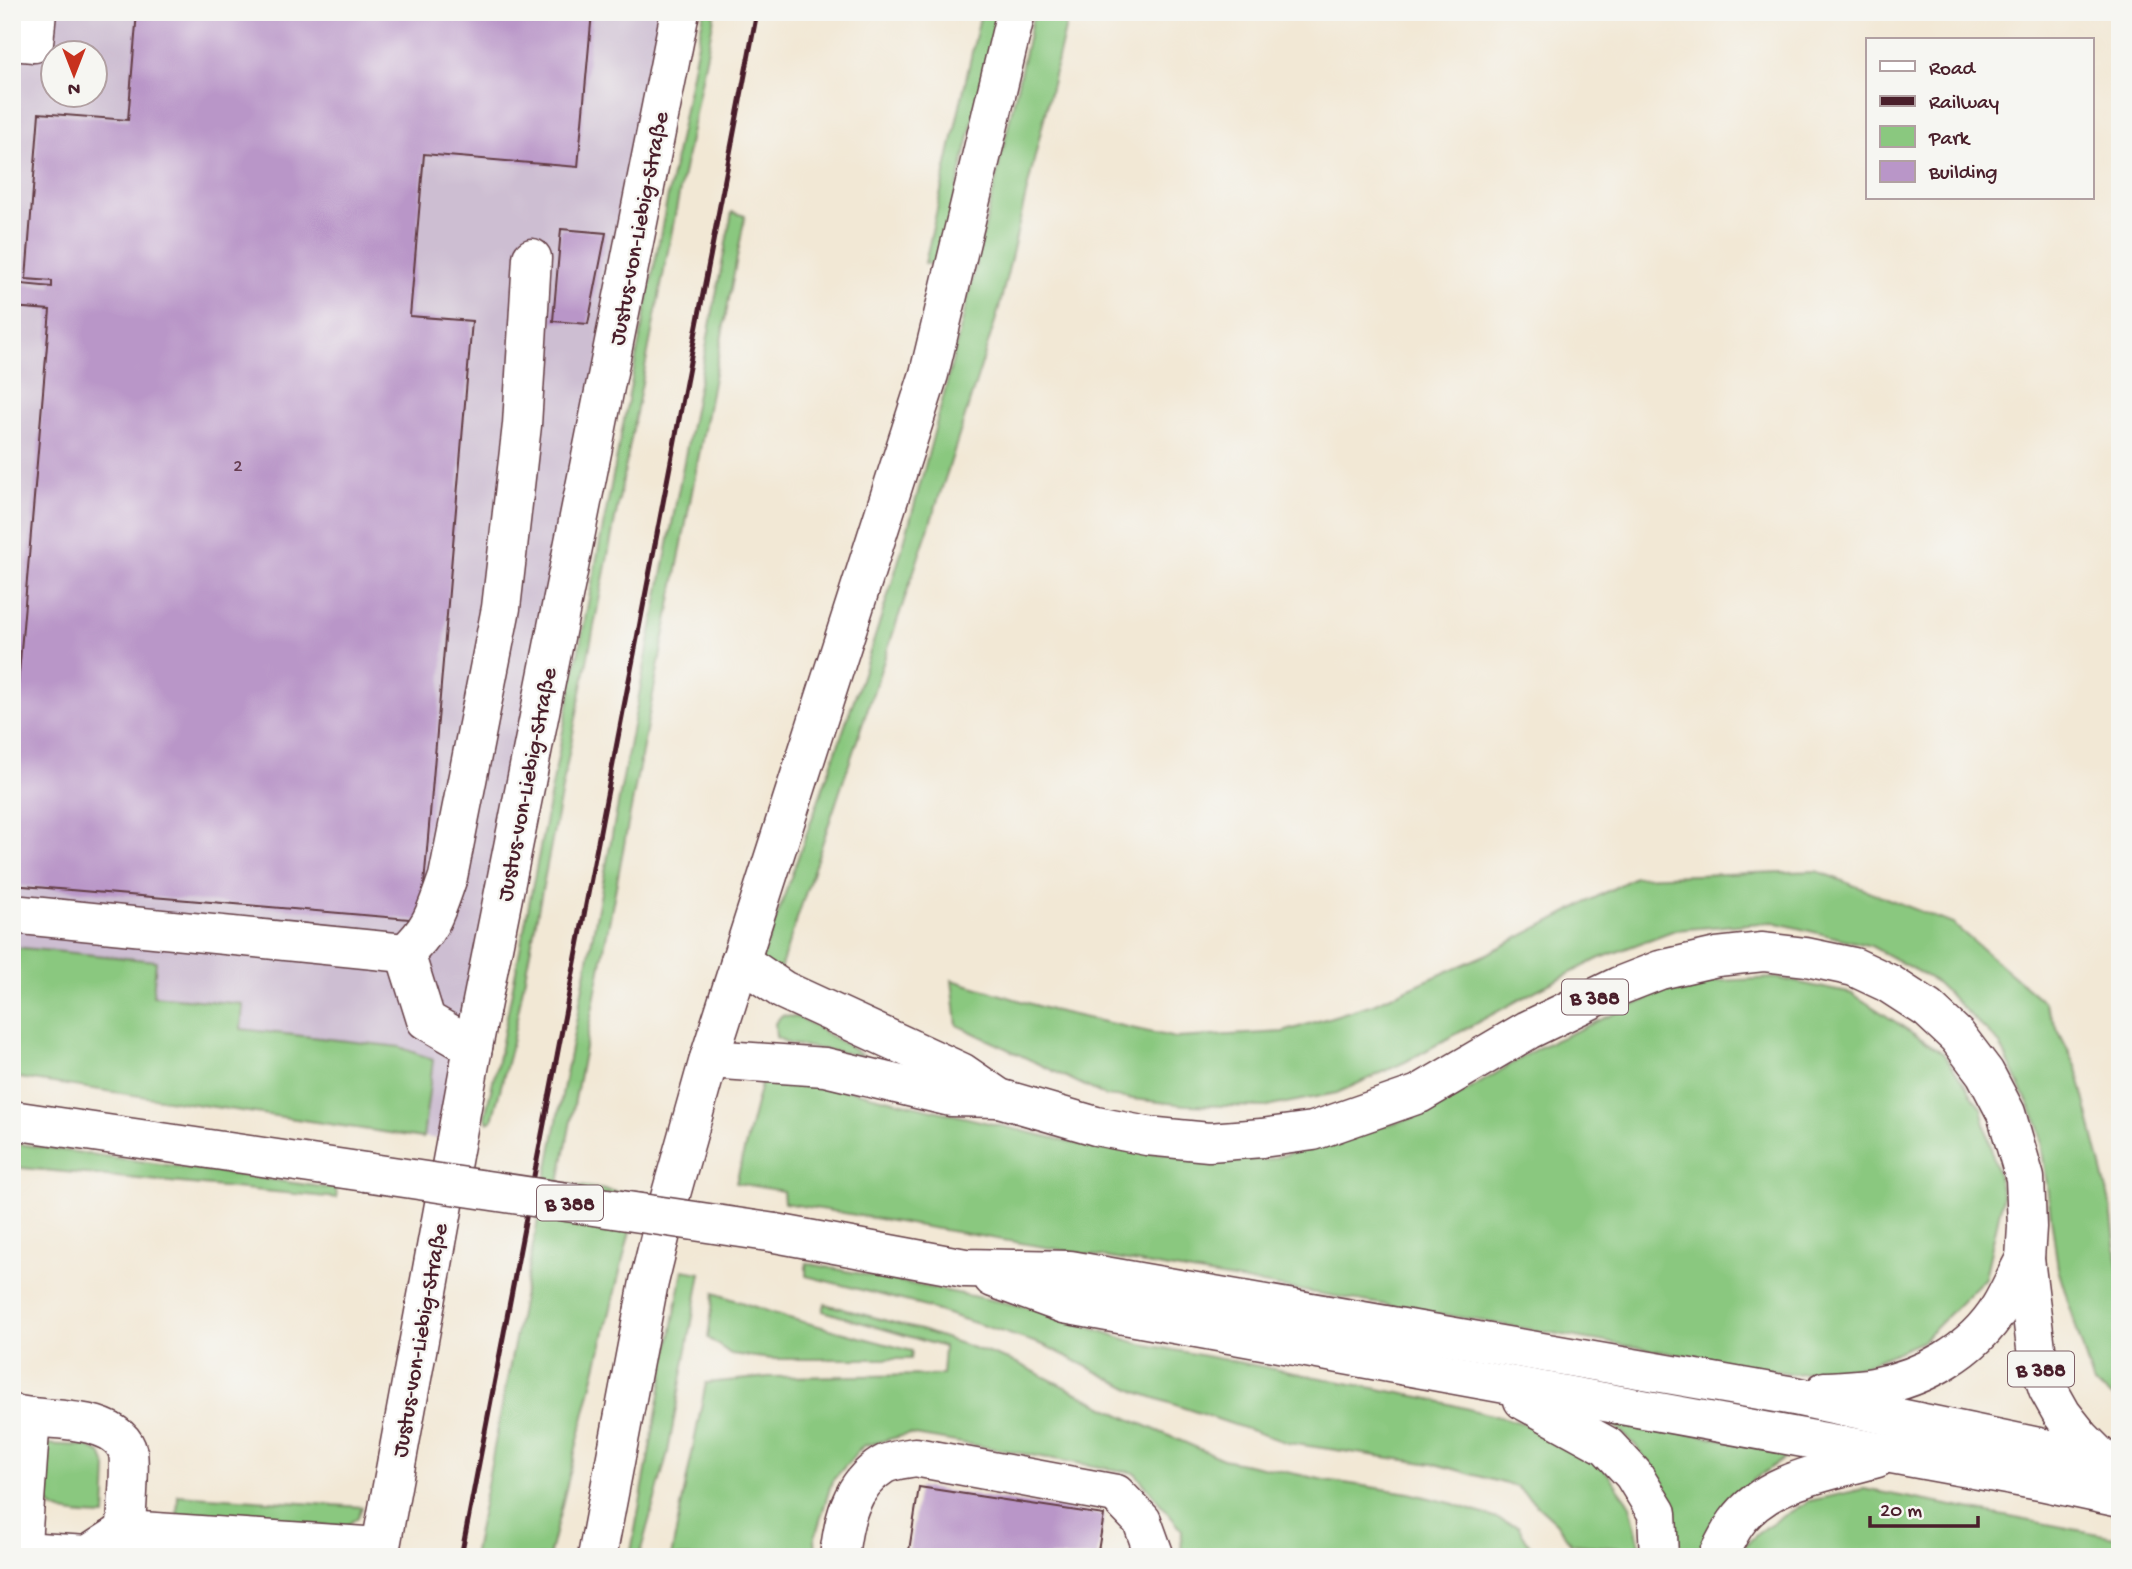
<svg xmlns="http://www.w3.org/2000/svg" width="2132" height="1569" viewBox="0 0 2132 1569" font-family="'Gochi Hand',sans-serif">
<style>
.industrial{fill:#cdbed2;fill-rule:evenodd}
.green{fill:#8ac87f;stroke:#6a7455;stroke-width:2}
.building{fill:#b996c8}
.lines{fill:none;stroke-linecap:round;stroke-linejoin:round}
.minor-casing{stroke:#633d44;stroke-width:41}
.major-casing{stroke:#633d44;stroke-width:41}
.minor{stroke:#fff;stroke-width:38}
.major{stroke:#fff;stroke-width:38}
.rail{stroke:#4a1f2b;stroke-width:5}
.major-bridge-casing{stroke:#633d44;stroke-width:41;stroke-linecap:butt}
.major-bridge{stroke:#fff;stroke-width:38}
.labels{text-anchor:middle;stroke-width:5;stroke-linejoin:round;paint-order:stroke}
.number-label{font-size:19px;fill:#663d52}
.shield{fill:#f6f6f2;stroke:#7e6067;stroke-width:2}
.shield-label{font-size:21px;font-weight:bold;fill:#4a1f2b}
.street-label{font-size:23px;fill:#4a1f2b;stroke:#f6f6f2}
</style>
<rect width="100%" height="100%" fill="#f6f6f2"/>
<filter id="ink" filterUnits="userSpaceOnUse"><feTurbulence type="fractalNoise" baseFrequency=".0143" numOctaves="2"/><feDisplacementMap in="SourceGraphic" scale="14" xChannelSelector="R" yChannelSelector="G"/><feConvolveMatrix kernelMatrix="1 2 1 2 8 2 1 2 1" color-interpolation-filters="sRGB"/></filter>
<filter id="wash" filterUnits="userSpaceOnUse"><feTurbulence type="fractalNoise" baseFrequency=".00686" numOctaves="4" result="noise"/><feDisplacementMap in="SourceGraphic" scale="28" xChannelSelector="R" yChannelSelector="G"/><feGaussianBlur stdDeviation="1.57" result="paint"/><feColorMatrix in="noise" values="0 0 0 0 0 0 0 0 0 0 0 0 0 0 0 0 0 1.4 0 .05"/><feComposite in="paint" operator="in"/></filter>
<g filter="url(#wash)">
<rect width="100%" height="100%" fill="#f2e8d5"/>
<path class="industrial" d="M12,12h659l-226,1128 -433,-63zM52,52h42v42h-42z"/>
<g class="green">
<polygon points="704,12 715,12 511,1048 492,1121 488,1123 485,1116 501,1047"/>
<polygon points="981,12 998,12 939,266 925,263"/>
<path d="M1034,12h35l-70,297 -50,158 -170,505 -19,-8c49,-140 103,-279 144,-422 50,-175 90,-352 130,-530z"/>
<polygon points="732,212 745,216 559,1183 639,1195 549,1557 473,1557"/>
<polygon points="1817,871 1953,924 2044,1002 2077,1068 2111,1207 2120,1287 2120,1401 2094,1385 2058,1269 2039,1126 2000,1044 1935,981 1871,946 1773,922 1675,930 1598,959 1537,990 1405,1062 1337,1093 1266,1107 1185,1105 1106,1096 957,1025 952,980 1051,1010 1176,1038 1283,1032 1373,1004 1487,954 1635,877"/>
<polygon points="12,947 156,961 153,996 243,1004 241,1029 400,1047 433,1060 423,1138 12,1077"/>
<polygon points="1776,978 1853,994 1943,1053 1981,1108 2003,1196 1985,1278 1921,1342 1864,1366 1794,1374 784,1203 783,1191 736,1183 763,1076 831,1086 1100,1149 1267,1160 1432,1112 1538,1048 1683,983"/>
<polygon points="782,1015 800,1018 865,1056 790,1044 776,1037 775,1023"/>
<polygon points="12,1143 336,1189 337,1198 12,1167"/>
<polygon points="806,1263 1032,1308 1137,1343 1426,1398 1542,1428 1601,1464 1630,1505 1641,1550 1571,1544 1556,1522 1517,1487 1439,1465 1288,1443 1137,1392 1046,1346 913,1303 806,1276"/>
<polygon points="683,1270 701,1273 668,1452 639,1557 630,1557"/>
<polygon points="714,1293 785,1317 912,1351 911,1359 772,1359 731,1354 708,1338"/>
<polygon points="825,1304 924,1331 1017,1363 1123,1416 1223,1459 1325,1480 1409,1493 1454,1504 1518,1526 1537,1557 1181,1557 1182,1530 1135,1473 909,1434 863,1446 832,1481 815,1537 816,1557 671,1557 706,1383 769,1377 942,1375 944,1347 823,1311"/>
<path d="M1606,1417l188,36c-49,30 -73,48 -94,104h-23l-14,-71 -27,-40z"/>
<path d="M43,1444l43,2 15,7 6,15 -2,48c-67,-2 -64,-9 -62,-72z"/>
<polygon points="1864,1489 2120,1538 2120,1557 1740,1557 1746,1544 1764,1528 1809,1501"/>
<polygon points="178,1495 362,1507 358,1517 346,1526 177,1521"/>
<polygon points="142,1550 295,1557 136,1557"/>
</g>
<g id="blocks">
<g class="building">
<polygon points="137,12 592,12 578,167 424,154 410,316 472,321 421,920 12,885 12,756 50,310 12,307 12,283 52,287 52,281 26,279 39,113 128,120"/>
<polygon points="561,229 606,233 588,324 553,321"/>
<polygon points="919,1487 1104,1515 1097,1557 908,1557"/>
</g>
</g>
</g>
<g filter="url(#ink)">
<use href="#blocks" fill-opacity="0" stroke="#633d44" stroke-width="2"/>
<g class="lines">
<g class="minor-casing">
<g id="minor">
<polyline points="12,41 34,43 37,12"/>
<path d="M12,914l393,39c27,-24 31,-42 43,-76l53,-269 21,-183 10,-167"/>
<polyline points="405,953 426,1020 473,1047"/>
<polyline points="12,1414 31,1417 21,1557"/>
<path d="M31,1417c28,3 89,2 97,36 3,16 -2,59 -2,77"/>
<polyline points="21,1551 88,1555 126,1530 380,1547"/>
<polyline points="379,1557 473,1047 680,12"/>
<path d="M839,1557c4,-35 11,-72 44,-92 8,-5 22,-6 32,-8l201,37 26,27 13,36"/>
</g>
</g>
<g class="major-casing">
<g id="major">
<polyline points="740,961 783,990 961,1072 999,1098 1096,1126 1147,1136 1209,1142 1262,1138 1313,1131 1419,1094 1528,1030 1619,986 1660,970 1717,957 1763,952 1806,957 1854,967 1888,983 1928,1009 1957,1036 1985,1073 2006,1113 2025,1178 2027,1227 2025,1259 2037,1356 2048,1389 2062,1414 2081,1438 2103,1460"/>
<polyline points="709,1059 825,1067 951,1097 999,1098"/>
<polyline points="12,1120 365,1172"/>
<polyline points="775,1233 965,1268 1070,1270 1794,1396 2106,1461"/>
<polyline points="993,1278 1064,1304 2040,1481 2120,1498"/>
<path d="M1825,1391c16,-1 33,-1 49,-4 49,-9 99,-36 126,-80 9,-15 16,-32 25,-48"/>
<polyline points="1523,1400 1607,1446 1633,1474 1657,1513 1659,1557"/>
<polyline points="597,1557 649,1282 669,1201 709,1059 929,374 1016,12"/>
<path d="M1717,1557c6,-11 12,-24 19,-34 31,-44 93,-51 141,-65"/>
</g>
</g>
<use href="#minor" class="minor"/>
<use href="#major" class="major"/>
<polyline class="rail" points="461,1557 757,12"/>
<g class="major-bridge-casing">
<polyline id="major-bridge" points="365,1172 775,1233"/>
</g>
<use href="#major-bridge" class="major-bridge"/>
</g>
</g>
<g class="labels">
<g class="number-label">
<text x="238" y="471">2</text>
</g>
<g class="shield">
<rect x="1562" y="979.5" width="66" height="35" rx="5"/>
<rect x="537" y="1185.5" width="66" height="35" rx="5"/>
<rect x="2008" y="1351.5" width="66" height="35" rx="5"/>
</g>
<g class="shield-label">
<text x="1595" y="1004">B 388</text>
<text x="570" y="1210">B 388</text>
<text x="2041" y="1376">B 388</text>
</g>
<g class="street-label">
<text transform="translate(637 228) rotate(-79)" y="8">Justus-von-Liebig-Straße</text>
<text transform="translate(525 784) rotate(-79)" y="8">Justus-von-Liebig-Straße</text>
<text transform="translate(418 1340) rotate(-80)" y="8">Justus-von-Liebig-Straße</text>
</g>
</g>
<rect width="2132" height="1569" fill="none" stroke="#f6f6f2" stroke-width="42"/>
<rect x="1866" y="38" width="228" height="161" fill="#f6f6f2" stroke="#b1a0a2" stroke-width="2"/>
<rect x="1880" y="61" width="35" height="10" fill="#ffffff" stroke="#b1a0a2" stroke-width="2"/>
<text x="1929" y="74" font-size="21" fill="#4a1f2b">Road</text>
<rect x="1880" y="96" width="35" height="10" fill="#4a1f2b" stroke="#b1a0a2" stroke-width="2"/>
<text x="1929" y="108" font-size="21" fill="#4a1f2b">Railway</text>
<rect x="1880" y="126" width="35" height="21" fill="#8ac87f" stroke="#b1a0a2" stroke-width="2"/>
<text x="1929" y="144" font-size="21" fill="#4a1f2b">Park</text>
<rect x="1880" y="161" width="35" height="21" fill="#b996c8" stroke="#b1a0a2" stroke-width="2"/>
<text x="1929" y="178" font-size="21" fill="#4a1f2b">Building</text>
<g transform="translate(74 74) rotate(180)"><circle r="33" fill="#f6f6f2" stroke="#b1a0a2" stroke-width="2"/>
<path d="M0-5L12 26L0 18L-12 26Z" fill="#c8321e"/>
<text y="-10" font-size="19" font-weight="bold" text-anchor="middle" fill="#4a1f2b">N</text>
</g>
<path d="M1870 1516v10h108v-10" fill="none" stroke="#4a1f2b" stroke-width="3.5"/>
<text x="1880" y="1516" font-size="21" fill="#4a1f2b" stroke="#f6f6f2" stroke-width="5" paint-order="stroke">20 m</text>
</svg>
